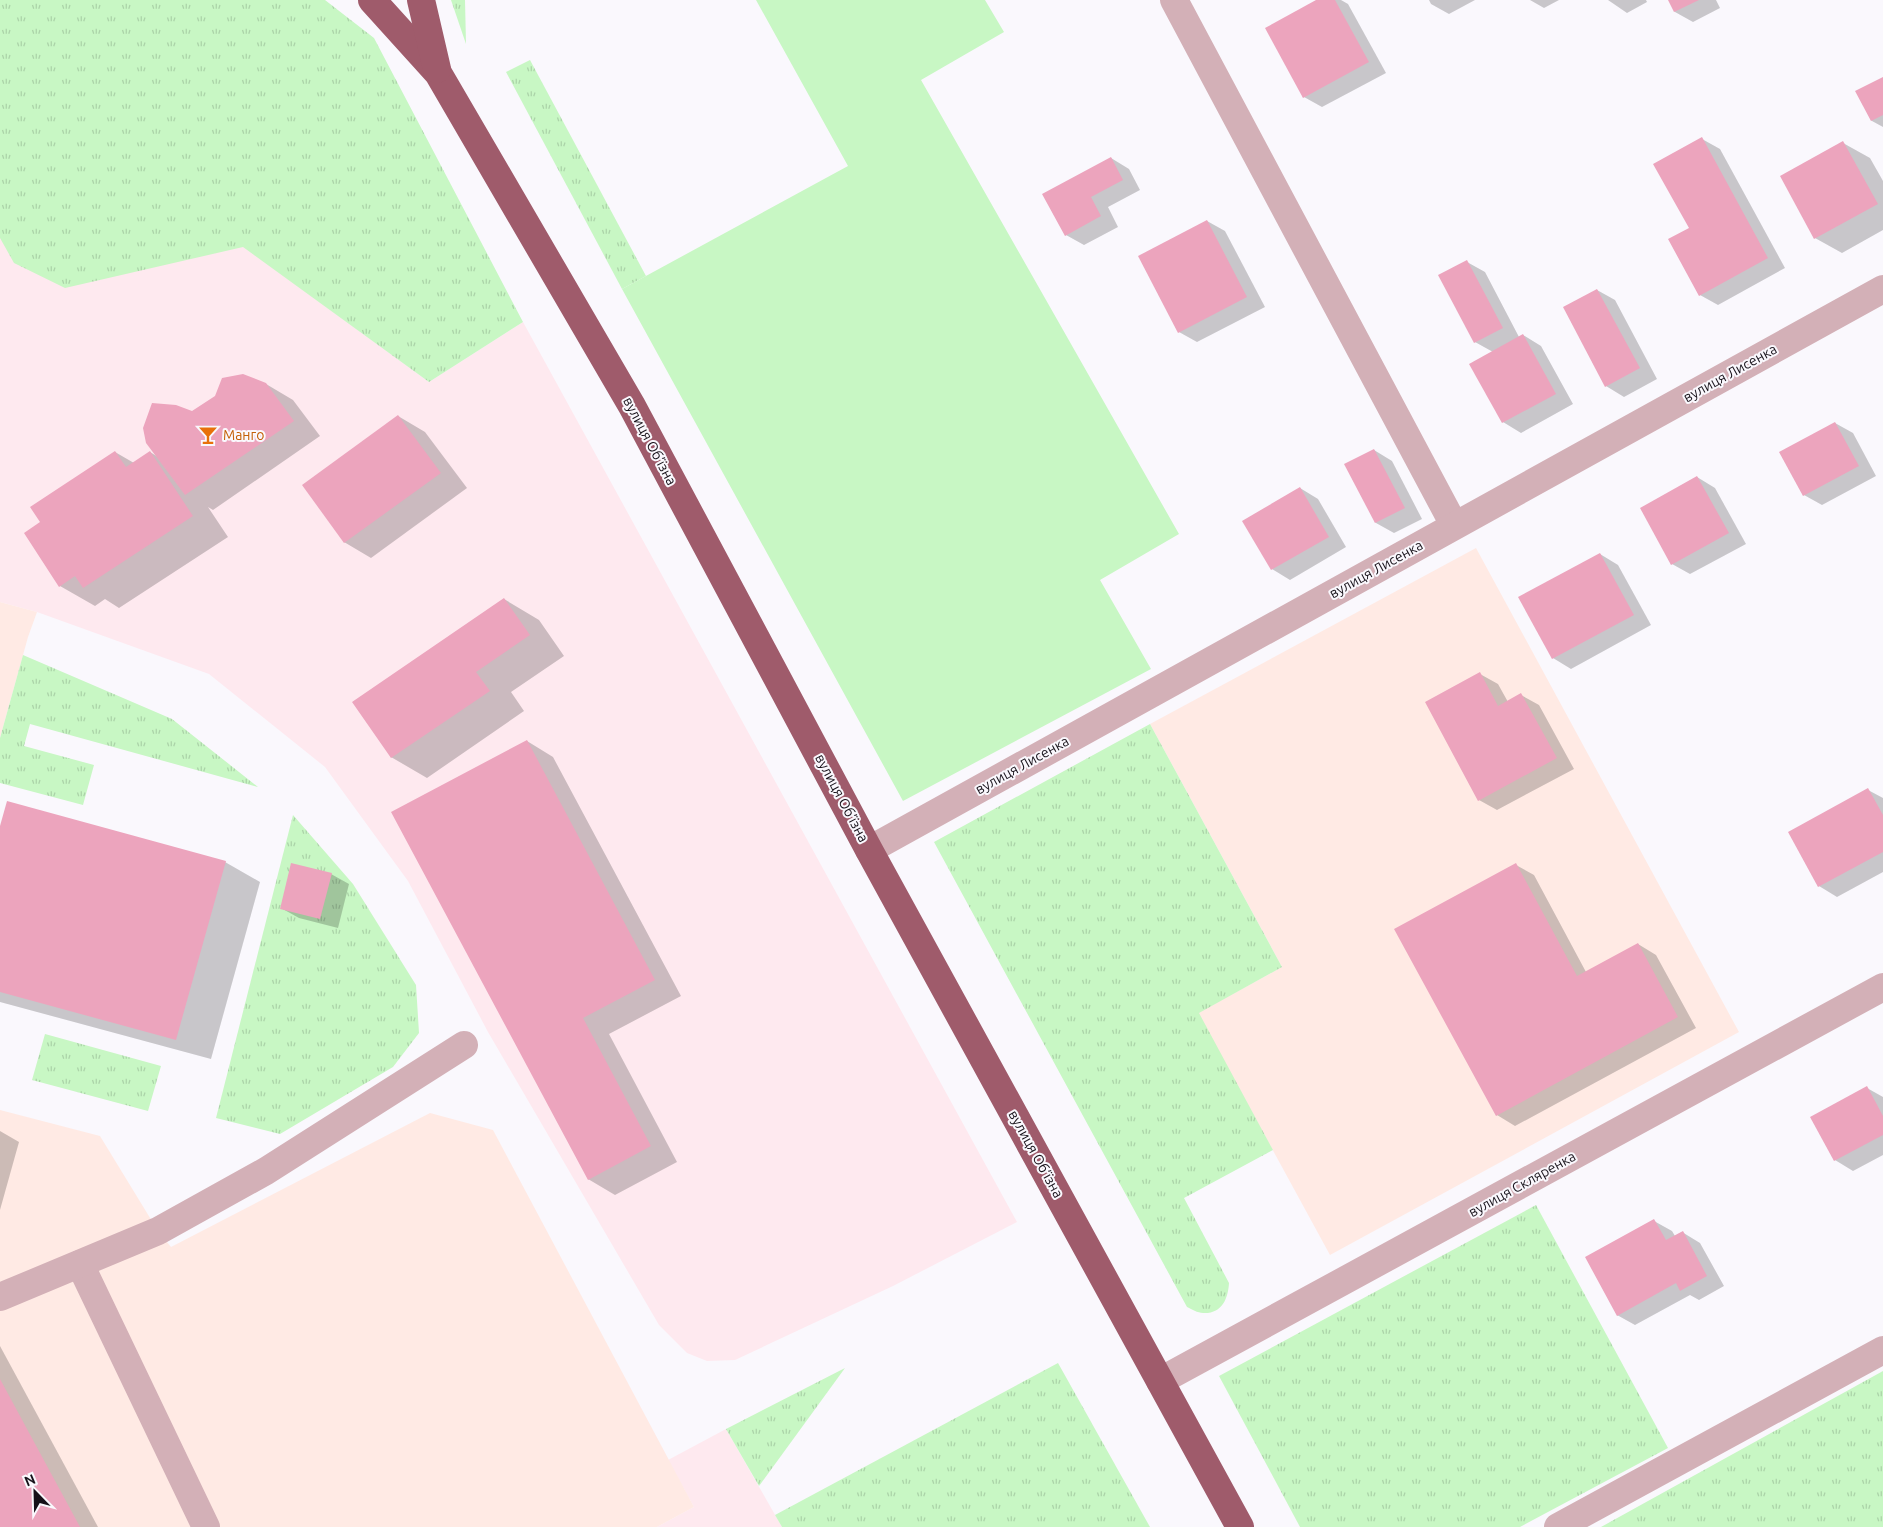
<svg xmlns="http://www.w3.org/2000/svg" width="1883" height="1527" viewBox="0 0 1883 1527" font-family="Ubuntu,sans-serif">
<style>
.commercial{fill:#fee9ef}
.industrial{fill:#ffeae4}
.grass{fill:url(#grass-tufts)}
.garden{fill:#c8f7c4}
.shadow{fill:#0003}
.building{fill:#eca4bd}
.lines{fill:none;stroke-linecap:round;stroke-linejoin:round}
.minor{stroke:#d3b0b7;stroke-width:28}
.highway{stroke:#9f5b6b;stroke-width:28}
.labels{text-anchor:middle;stroke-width:4;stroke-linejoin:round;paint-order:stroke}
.street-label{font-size:14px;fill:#161119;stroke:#faf8fd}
.food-label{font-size:14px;fill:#c56008;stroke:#faf8fd;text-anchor:start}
</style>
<defs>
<pattern id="grass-tufts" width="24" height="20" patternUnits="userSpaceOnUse" patternTransform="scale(1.25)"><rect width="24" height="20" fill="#c8f7c4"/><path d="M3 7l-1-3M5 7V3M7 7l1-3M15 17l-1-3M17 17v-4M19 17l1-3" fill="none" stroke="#abd3a8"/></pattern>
</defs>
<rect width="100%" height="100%" fill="#faf8fd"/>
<g class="commercial">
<polygon points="0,102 77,125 429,382 523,322 1017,1222 893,1286 735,1360 707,1361 687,1353 659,1325 488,1032 408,881 325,767 209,674 37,612 0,602"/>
<polygon points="726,1429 782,1527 657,1527 694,1507 668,1460"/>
</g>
<g class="industrial">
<polygon points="1476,548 1739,1032 1330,1255 1198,1013 1282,967 1150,724"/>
<polygon points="0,602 37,612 28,637 0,738"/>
<polygon points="0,1110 100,1136 158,1231 171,1247 430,1113 493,1130 694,1507 657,1527 0,1527"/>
</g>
<g class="grass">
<polygon points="0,0 325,0 374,38 523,322 429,382 243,247 65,288 14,263 0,238"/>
<polygon points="451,0 465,0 466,44"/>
<polygon points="530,60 646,276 622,289 506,72"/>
<polygon points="23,655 172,719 258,787 30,724 24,746 94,765 83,805 0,783 0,738"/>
<path d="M1150,724l132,243 -83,46 74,137 -89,48 45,85c-1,16 -7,31 -26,30 -5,0 -12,-4 -16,-6l-253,-465z"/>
<polygon points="293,815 353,884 416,985 419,1033 393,1067 280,1134 216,1118"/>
<polygon points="45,1034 161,1066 148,1111 32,1080"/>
<polygon points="1536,1205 1668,1448 1520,1527 1300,1527 1219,1376"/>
<polygon points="1058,1363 1150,1527 782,1527 775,1515"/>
<polygon points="845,1368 759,1486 726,1429"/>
<polygon points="1883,1371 1883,1527 1601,1527"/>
</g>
<polygon class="garden" points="756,0 985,0 1004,32 921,80 1179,534 1100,580 1151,669 903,801 622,289 848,166"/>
<g class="shadow">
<polygon points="1319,0 1341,0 1348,4 1386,73 1322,107 1304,97"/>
<polygon points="1429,0 1475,0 1449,14 1431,4"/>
<polygon points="1530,0 1559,0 1544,8"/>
<polygon points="1608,0 1646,0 1647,2 1627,13"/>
<polygon points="1669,0 1716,0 1720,8 1693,22 1675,12"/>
<polygon points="1883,78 1883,127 1872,121 1857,91"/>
<polygon points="1702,139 1720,149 1785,268 1718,305 1700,295 1691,228"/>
<polygon points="1843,143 1870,158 1883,181 1883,230 1842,253 1815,238"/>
<polygon points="1111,158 1129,169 1140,190 1108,207 1118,227 1084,245 1066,235"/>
<polygon points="1207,221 1225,231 1265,307 1197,342 1179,332"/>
<polygon points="1467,262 1485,272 1519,337 1523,335 1541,346 1573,404 1521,433 1503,422 1493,352 1475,342"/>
<polygon points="1597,290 1615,300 1657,379 1624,397 1606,386"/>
<polygon points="266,384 293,400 320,436 213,510 208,507 228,537 119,608 105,599 95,606 60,586 42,523 115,452 134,463 150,452 158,457 192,412"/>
<polygon points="398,416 425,432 467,488 371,558 344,542"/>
<polygon points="1835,423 1853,433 1876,476 1822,505 1804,495"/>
<polygon points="1374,450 1392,461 1422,519 1394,533 1376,523"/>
<polygon points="1697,477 1715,488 1746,544 1690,574 1672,564"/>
<polygon points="1300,488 1318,499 1346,547 1290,580 1272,569"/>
<polygon points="1600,554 1618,565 1651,625 1571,669 1553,658"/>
<polygon points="504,599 539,620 564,656 511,692 524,711 427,778 391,757"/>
<polygon points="1480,674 1498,684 1508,702 1521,695 1539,705 1574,769 1497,810 1479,800"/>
<polygon points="527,741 553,757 681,996 609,1034 677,1162 615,1195 588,1179"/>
<polygon points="1868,790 1883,798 1883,872 1837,897 1819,886"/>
<polygon points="0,830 225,862 260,882 211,1059 0,1002"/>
<polygon points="1516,865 1534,875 1586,972 1638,944 1656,955 1696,1028 1515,1126 1497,1115"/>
<polygon points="331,874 349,884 338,928 299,918 281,908"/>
<polygon points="1867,1088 1883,1097 1883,1155 1853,1171 1835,1160 1812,1117"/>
<polygon points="0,1131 19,1142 0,1210"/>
<polygon points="1654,1221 1672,1231 1675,1236 1682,1232 1700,1243 1724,1286 1699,1300 1690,1295 1635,1325 1617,1315"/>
<polygon points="0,1346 98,1527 0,1527"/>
</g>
<g class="building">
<polygon points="1316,0 1335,0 1369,62 1303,98 1265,28"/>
<polygon points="1668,0 1699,0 1674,12"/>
<polygon points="1883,77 1883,115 1871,121 1855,91"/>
<polygon points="1702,137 1768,258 1699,296 1668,239 1689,228 1653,164"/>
<polygon points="1843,141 1878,204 1814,239 1780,176"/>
<polygon points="1111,157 1123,180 1091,197 1101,216 1065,236 1042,194"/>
<polygon points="1207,220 1247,297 1178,333 1138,256"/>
<polygon points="1467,260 1503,328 1474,343 1438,275"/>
<polygon points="1597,289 1640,368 1605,387 1563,307"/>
<polygon points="1523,334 1556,394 1502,423 1469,364"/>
<polygon points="243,374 266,383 294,421 185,495 146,443 143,428 152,403 176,405 192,411 215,396 222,378"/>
<polygon points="398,415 441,473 344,543 302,485"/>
<polygon points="1835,422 1859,466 1803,496 1779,452"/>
<polygon points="1374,449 1405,508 1375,523 1344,464"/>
<polygon points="115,451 126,467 150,451 193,516 83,588 75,576 59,587 24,533 40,522 30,507"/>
<polygon points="1697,476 1729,533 1671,565 1640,508"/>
<polygon points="1300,487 1329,537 1271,570 1242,521"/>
<polygon points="1600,553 1634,615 1552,659 1518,597"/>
<polygon points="504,598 530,635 476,672 490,691 391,758 352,702"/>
<polygon points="1480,672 1498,706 1521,693 1557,758 1478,801 1425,702"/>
<polygon points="527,740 655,980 583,1018 651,1146 588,1180 391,812"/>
<polygon points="1868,788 1883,815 1883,852 1818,887 1788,832"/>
<polygon points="7,801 226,861 176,1040 0,992 0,826"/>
<polygon points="291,863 332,873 320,919 280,909"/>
<polygon points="1516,863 1577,976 1638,943 1678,1017 1496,1116 1394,929"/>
<polygon points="1867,1086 1883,1116 1883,1135 1834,1161 1810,1117"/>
<polygon points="1654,1219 1666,1240 1683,1231 1707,1276 1680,1291 1676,1283 1617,1316 1585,1257"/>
<polygon points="0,1379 80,1527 0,1527"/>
</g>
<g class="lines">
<g class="minor">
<polyline points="1174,0 1454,525"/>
<polyline points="869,850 1883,289"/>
<polyline points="80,1264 206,1527"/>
<polyline points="0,1297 158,1231 266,1171 464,1045"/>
<polyline points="1160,1381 1883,987"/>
<polyline points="1558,1527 1883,1350"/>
</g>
<g class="highway">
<polyline points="372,0 438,73 632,406 869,850 1240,1527"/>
<polyline points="421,0 437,69"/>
</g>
</g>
<defs>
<g id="bar-bare" transform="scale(1.5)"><path d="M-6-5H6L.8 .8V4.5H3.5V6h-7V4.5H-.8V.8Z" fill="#e8710a" stroke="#faf8fd" stroke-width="2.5" paint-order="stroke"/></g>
</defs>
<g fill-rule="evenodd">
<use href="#bar-bare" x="208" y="435"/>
</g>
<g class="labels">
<g class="street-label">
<text transform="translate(1730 373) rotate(-29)" y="5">вулиця Лисенка</text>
<text transform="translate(650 441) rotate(62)" y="5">вулиця Об’їзна</text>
<text transform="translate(1376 569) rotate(-29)" y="5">вулиця Лисенка</text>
<text transform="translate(1022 765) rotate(-29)" y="5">вулиця Лисенка</text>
<text transform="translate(842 798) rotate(62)" y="5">вулиця Об’їзна</text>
<text transform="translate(1036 1154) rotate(61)" y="5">вулиця Об’їзна</text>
<text transform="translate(1522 1184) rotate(-29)" y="5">вулиця Скляренка</text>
</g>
<g class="food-label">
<text x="223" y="440">Манго</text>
</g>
</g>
<g transform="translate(35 1492) rotate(337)" stroke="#faf8fd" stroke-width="4" paint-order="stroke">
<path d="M0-4L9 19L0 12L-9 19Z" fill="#161119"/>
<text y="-8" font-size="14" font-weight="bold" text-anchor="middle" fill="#161119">N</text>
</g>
</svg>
